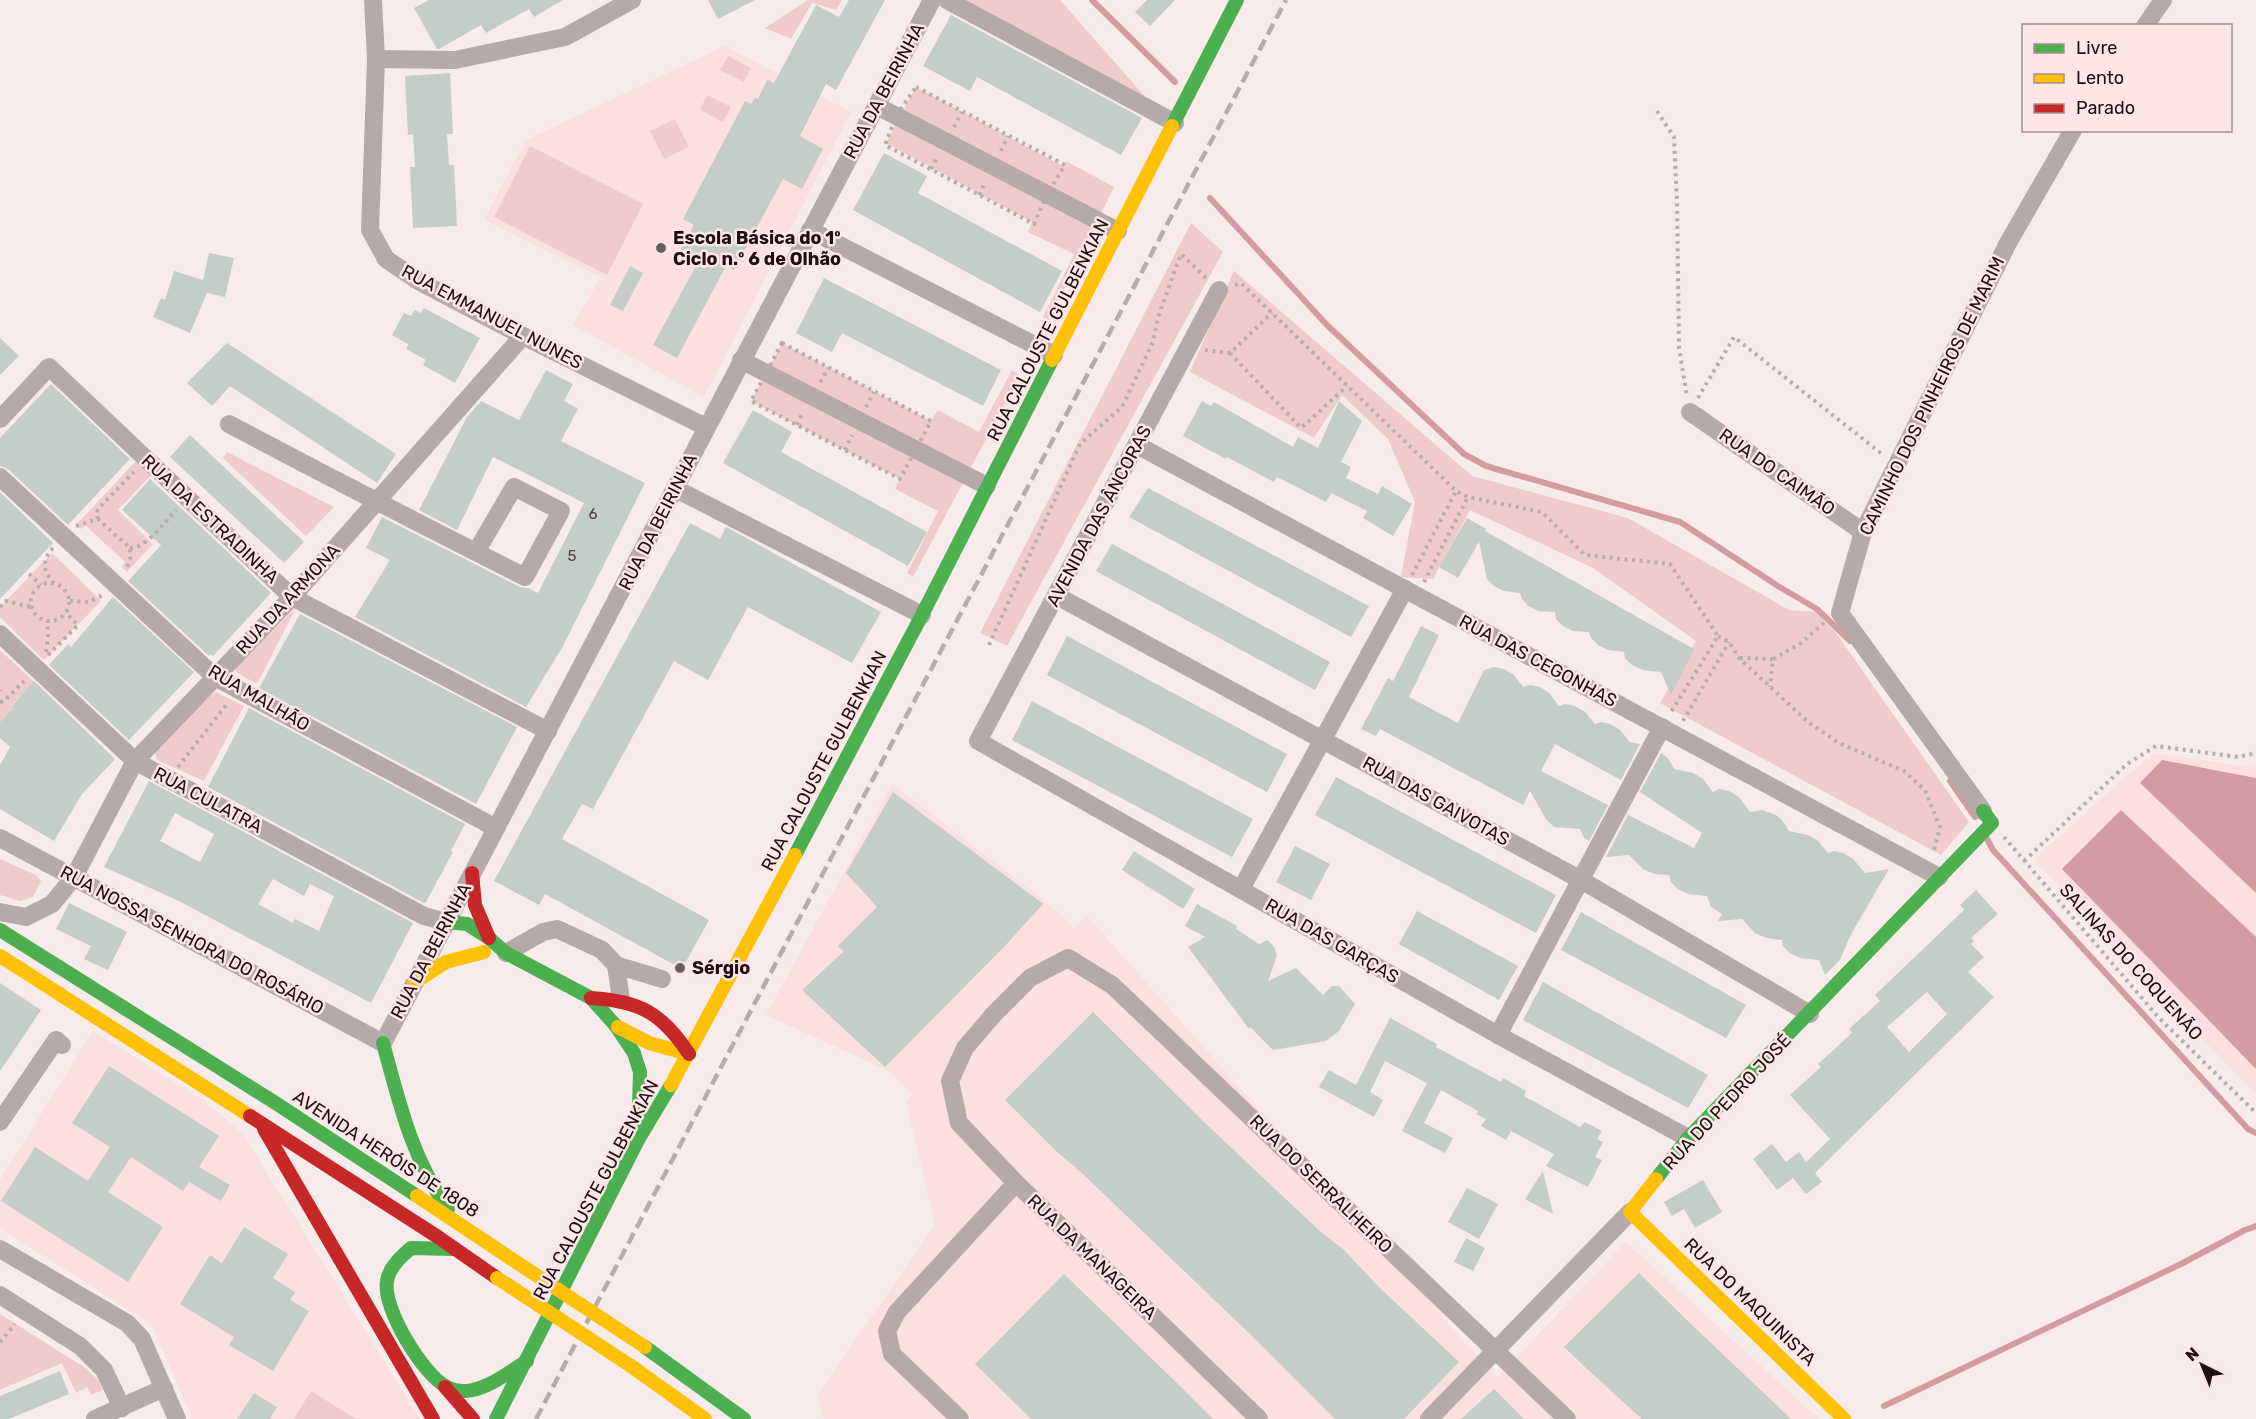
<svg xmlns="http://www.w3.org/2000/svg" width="2256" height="1419" viewBox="0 0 2256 1419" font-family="Rubik,sans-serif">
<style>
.built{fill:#fbdfe1}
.green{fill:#efcbcd}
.water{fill:#d39ca1}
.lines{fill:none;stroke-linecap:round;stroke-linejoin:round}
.stream{stroke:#d39ca1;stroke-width:6}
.building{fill:#c4cdc7;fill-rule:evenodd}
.path{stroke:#b7acad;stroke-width:4;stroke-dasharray:3 4.5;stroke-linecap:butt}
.street{stroke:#b5a9aa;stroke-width:18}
.fast{stroke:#4caf50;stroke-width:14}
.slow{stroke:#ffc107;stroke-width:14}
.jam{stroke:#c62828;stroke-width:14}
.rail{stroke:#b7abac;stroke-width:4.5;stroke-dasharray:12 6;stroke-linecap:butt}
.slow-bridge{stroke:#ffc107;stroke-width:14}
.poi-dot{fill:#6a5d5e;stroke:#fee5e6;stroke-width:2}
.labels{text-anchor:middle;stroke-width:5;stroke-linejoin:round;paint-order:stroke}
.number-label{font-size:15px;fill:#483f3f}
.street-label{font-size:18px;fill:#1e1012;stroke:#fee5e6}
.poi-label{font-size:18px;font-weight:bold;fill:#1e1012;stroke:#fee5e6;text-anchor:start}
</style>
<rect width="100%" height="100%" fill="#f8ebeb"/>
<g class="built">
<polygon points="725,46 851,112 704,397 573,325 601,277 484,220 526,140"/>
<polygon points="2155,753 2256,768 2256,1094 2117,951 2035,859 2126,776"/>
<polygon points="892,784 1052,907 1074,929 1087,916 1497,1378 1626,1242 1819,1419 824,1419 817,1396 935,1225 906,1101 912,1094 889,1071 766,1015"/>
<polygon points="93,1031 203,1100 243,1134 420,1419 192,1419 154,1330 149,1323 0,1228 0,1180"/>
</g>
<g class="green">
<polygon points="808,0 842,0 836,10 812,3 791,39 765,28"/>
<polygon points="966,0 1060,0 1148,100"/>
<polygon points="728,56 751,68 744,82 720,70"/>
<polygon points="916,87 1063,166 1066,161 1114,187 1049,320 1043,317 1074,254 1028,232 1032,222 886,143"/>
<polygon points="707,95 731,107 723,122 700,110"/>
<polygon points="675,119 689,147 664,159 650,131"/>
<polygon points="530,146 643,204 607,275 494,217"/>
<polygon points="1191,223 1223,252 1007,646 980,633"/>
<polygon points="1234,271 1472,476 1628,518 1789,610 1816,612 1836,633 1969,822 1941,855 1660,703 1696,641 1593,568 1470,510 1433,579 1401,577 1415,502 1388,439 1342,395 1314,438 1190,372"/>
<polygon points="782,343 931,421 938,410 979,432 1012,370 1020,375 913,577 907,573 938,511 895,489 900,479 751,401"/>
<polygon points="227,452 334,507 306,536 223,458"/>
<polygon points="136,461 152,474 118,510 153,544 127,572 121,566 125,562 85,525 81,529 76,525"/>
<polygon points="52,553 101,601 44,660 0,617 0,607"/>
<polygon points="296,608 257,684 236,672 236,667"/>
<polygon points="0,650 34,682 12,705 21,715 7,715 0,722"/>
<polygon points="216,692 244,706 204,781 157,760 155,751 207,698"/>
<polygon points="0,859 36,875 41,881 33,897 20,901 0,895"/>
<polygon points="0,1314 87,1369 99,1381 103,1390 91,1395 87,1387 76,1393 62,1363 0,1390"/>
<polygon points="311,1391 356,1419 294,1419"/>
</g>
<g class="water">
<polygon points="2162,760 2256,778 2256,893 2140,783"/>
<polygon points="2121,810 2256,937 2256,1069 2062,869"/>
</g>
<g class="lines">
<g class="stream">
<polyline points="1092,0 1175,82"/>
<polyline points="1210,198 1327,325 1464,454 1486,466 1680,522 1778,586 1817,609 1850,641"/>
<polyline points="1950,781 1975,817"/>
<polyline points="1986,837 1993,850 2248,1129 2256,1133"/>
<polyline points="1884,1406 2181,1264 2245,1230 2256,1226"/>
</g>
</g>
<g class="building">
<polygon points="429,0 563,0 534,17 529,9 486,33 481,25 439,49 437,49 414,8"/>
<polygon points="708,0 755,0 718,19"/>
<polygon points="849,0 885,0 836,90 826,84 800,136 823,149 802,189 783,179 734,270 726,266 677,358 653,345 698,262 679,252 694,225 683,219 745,101 751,104 755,98 758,99 767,80 774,83 816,5 839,17"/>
<polygon points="1147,0 1175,0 1150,26 1135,12"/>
<polygon points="951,15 1142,118 1121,155 977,77 970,91 923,66"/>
<polygon points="450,73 453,134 447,134 449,165 454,165 457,226 413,228 410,167 415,167 413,134 408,135 405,76"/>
<polygon points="884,153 927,176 918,193 1062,271 1040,312 853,210"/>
<polygon points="209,253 234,258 225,297 207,293 190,333 153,317 161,298 165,300 174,271 203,280"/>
<polygon points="630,266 643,273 623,311 610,305"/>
<polygon points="824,278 1001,370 983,406 842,333 832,352 796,333"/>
<polygon points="424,308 480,338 455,383 423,365 426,360 406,349 408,344 392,335 404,313 411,316 415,310 421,313"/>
<polygon points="0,338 19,356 0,375"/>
<polygon points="227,343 396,454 377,483 230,386 212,406 187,383"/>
<polygon points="546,370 573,384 564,401 578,409 561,441 645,483 563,646 526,707 355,617 390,560 366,548 382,517 520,587 528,588 538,593 584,503 493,457 457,530 419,510 467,417 481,401 519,420"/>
<polygon points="51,384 130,459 68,525 8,469 0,466 0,438"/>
<polygon points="1202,401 1211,406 1214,402 1293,447 1298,437 1318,448 1339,401 1362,421 1341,462 1351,467 1346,478 1378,494 1382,486 1412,504 1393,536 1363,518 1367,511 1331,493 1326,502 1277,477 1274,482 1227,457 1226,459 1183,436"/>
<polygon points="753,410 792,432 781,452 927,532 908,566 723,463"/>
<polygon points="190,435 304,542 284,563 170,457"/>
<polygon points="150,479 271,593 213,656 210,654 209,656 128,581 161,545 122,510"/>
<polygon points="1148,488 1369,606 1351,637 1129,517"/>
<polygon points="0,492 53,543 0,599"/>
<polygon points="1467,518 1486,529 1485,531 1694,649 1671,695 1661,672 1643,670 1632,665 1625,658 1624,652 1608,650 1598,645 1591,638 1589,632 1573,631 1563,626 1556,619 1555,612 1539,611 1528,606 1522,599 1520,593 1504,591 1494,586 1487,579 1479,542 1458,578 1439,567"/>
<polygon points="690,523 720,539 726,527 881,612 852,663 748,607 708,680 674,661 593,809 582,804 562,839 709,920 682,969 545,894 539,905 494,881"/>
<polygon points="1112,544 1330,662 1315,690 1096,571"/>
<polygon points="113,597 194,672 129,740 49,665 68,644 71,647"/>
<polygon points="300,614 517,727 476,804 259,688"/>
<polygon points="1421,626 1439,635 1409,697 1458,723 1484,670 1494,667 1504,669 1514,675 1523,687 1530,685 1540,687 1549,693 1559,706 1565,704 1575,706 1585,712 1595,724 1601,722 1610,724 1620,730 1630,742 1640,744 1621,780 1555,744 1541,771 1608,805 1589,841 1584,838 1580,829 1554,827 1546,819 1530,791 1523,805 1380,729 1376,736 1361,729 1388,678 1393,681"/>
<polygon points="1067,636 1287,754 1267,792 1047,675"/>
<polygon points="34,681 115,759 82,794 54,841 0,809 0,765 10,747 0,738 0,722 14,708 12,706"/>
<polygon points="1032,701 1253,819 1232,857 1012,740"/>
<polygon points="249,708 465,824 451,851 453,852 426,902 424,903 208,787"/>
<polygon points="1661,753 1668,758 1674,769 1693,773 1703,779 1713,792 1719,789 1729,791 1739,797 1750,812 1762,810 1776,815 1782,820 1789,831 1808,835 1818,841 1828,853 1834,851 1843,853 1853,859 1865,873 1889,869 1850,936 1840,960 1825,975 1819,960 1800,958 1790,953 1783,946 1782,940 1766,938 1755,933 1742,919 1718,921 1722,914 1711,907 1707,896 1688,894 1678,889 1671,882 1669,875 1654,874 1643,869 1629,855 1606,857 1628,815 1694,848 1702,833 1640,792"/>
<polygon points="1336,777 1556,895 1536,933 1315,815"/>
<path d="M149,781l264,142 -42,80 -192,-102 -75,-34zM175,813l39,21 -14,28 -40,-21zM273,879l31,17 6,-12 24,12 -15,35 -24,-12 -2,4 -35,-19z"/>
<polygon points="893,792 1043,904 1004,947 885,1067 802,990 844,951 838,946 877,907 846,873"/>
<polygon points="1295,846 1330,864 1311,900 1276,882"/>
<polygon points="1134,851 1195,889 1183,909 1122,870"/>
<path d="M1976,890l22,24 -27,24 3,3 -3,3 13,13 -16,15 26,25 -179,176 7,9 -16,12 -13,-16 -16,12 -24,-31 19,-15 14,18 13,-10 7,10 24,-23 -40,-44 31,-28 -3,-3 34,-31 -3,-4 31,-28 -5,-6 89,-85 -4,-5zM1927,992l20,22 -38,38 -22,-25z"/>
<polygon points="69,903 127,932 108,970 84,959 91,946 56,929"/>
<polygon points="1197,904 1237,926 1236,929 1259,944 1268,940 1274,947 1277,955 1268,981 1296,968 1323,995 1332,986 1339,986 1355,1004 1339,1031 1326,1041 1273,1050 1250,1027 1249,1029 1188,947 1205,937 1185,926"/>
<polygon points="1417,911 1518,966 1499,1000 1399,944"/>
<polygon points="1581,912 1746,1005 1726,1038 1561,950"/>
<polygon points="1543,982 1708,1075 1688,1108 1523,1020"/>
<polygon points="0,983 41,1010 0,1071"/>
<polygon points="1093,1012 1206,1124 1322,1233 1343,1249 1381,1289 1459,1362 1404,1419 1335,1419 1256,1340 1082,1173 1057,1152 1005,1100"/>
<polygon points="1390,1018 1437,1044 1436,1047 1501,1082 1503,1078 1526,1091 1524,1096 1580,1127 1585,1122 1602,1131 1597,1139 1603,1142 1595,1157 1602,1160 1588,1187 1546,1166 1554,1154 1511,1131 1506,1140 1481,1126 1486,1119 1476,1114 1478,1111 1441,1090 1424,1123 1453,1138 1445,1153 1402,1131 1427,1083 1385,1061 1370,1092 1383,1100 1374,1117 1319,1087 1329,1070 1356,1085"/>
<polygon points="109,1066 219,1136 199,1167 230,1185 221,1201 189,1182 183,1191 131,1157 108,1192 163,1227 128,1282 1,1201 35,1147 88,1181 110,1147 72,1123"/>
<polygon points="1543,1171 1553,1214 1525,1199"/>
<polygon points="1703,1180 1722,1212 1695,1228 1684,1209 1672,1216 1664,1202"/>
<polygon points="1467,1188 1498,1204 1479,1239 1448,1222"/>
<polygon points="244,1227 288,1254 273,1278 295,1292 290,1300 309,1311 273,1371 229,1345 234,1337 180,1304 210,1255 222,1263"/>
<polygon points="1466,1238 1485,1248 1473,1271 1454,1262"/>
<polygon points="1639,1273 1693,1326 1791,1419 1642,1419 1586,1368 1564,1347"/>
<polygon points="1064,1274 1181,1387 1213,1419 1031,1419 975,1364"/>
<polygon points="60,1371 69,1394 9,1419 0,1419 0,1396"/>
<polygon points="1494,1389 1524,1419 1461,1419"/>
<polygon points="254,1393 277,1407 270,1419 237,1419"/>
</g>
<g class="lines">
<g class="path">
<polygon points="916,87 1065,165 1047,194 1034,224 885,145 896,116"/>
<polyline points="1657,111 1674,137 1677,202 1679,348 1687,396"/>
<polyline points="954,127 962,112"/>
<polyline points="1001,151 1008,136"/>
<polyline points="931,169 937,157"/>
<polyline points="979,195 985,182"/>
<polyline points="1235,285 1241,283 1456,491 1468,497 1542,512 1585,555 1670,564 1718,636 1670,714"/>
<polygon points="782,343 931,421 900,479 751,401"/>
<polyline points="1205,350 1230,353 1272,313"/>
<polyline points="1230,353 1301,428 1347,386"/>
<polyline points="820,382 829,368"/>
<polyline points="1698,398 1734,337 1882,454"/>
<polyline points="866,407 874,392"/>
<polyline points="797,425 803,412"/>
<polyline points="845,450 852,435"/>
<polyline points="98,519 96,513 99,508 134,472"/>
<polyline points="76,526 98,519 130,548 130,559 126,570"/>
<path d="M53,548c-11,11 -11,23 1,35"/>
<path d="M130,548c15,1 36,-27 46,-38"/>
<polyline points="29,574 41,585"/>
<polyline points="1412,575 1456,491"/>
<polyline points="1424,582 1468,497"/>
<circle cx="50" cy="602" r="19"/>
<polyline points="70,601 88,602 103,595"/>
<polyline points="0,607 6,601 31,607"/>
<polyline points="1718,636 1729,642 1739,658 1808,722 1839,743 1904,771 1925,790 1940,827 1933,854"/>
<polyline points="989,645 1080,444 1122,407 1153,342 1158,317 1181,254 1206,278"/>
<polyline points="46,652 48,636 47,621"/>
<polyline points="48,655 78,625 66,613"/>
<polyline points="1740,658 1773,659 1770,687"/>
<polyline points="1773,659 1800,644 1826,621"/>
<polyline points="0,690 0,691"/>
<polyline points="0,702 4,701 24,681"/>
<polyline points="1683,721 1729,642"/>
<polyline points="178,767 227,704"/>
<polyline points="2004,837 2159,1018 2256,1113"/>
<polyline points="2024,861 2127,764 2156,746 2238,757 2256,753"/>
<polyline points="0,1342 15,1324"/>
</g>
<g class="street">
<polyline points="373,0 376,59 370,230 386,259 420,282 523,336 706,427"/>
<polyline points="947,0 1175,123"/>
<polyline points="2145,26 2163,0"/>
<polyline points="376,59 455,60 565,37 632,0"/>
<polyline points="877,106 1118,231"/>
<polyline points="810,230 1054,355"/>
<polyline points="1219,290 978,741 1498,1035 1688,1138"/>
<polyline points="741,360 987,486"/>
<polyline points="1690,412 1863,532"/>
<polyline points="0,419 49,367 292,597 548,731"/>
<path d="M229,424c98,52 197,103 296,153l36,-66 -47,-24 -38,65"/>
<polyline points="1137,445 1939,877"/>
<polyline points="0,477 215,677 496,828"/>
<polyline points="676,489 922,615"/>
<polyline points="1057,596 1581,880 1810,1014"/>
<polyline points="0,634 135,761 424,916 446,922"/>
<polyline points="1983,811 1840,613 1863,532 2008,243 2073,130"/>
<polyline points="0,838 383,1043 932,0"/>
<polyline points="1241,889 1405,589"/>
<polyline points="0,912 26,917 52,904 74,877 135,761 292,597 523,336"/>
<polyline points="506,953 543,932 557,929 602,950 616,965 621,1000"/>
<polyline points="616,965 662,979"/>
<polyline points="1498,1035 1662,727"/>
<polyline points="0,1122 56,1040 62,1045"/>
<polyline points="0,1249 127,1323 142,1339 177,1419"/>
<polyline points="0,1295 80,1346 104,1370 122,1408"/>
<polyline points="95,1419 164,1388"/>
<polyline points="960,1419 892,1354 887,1331 897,1312 1016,1183"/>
<polyline points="1259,1419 1016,1183 959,1123 950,1081 965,1048 994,1014 1030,978 1068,958 1112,985 1567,1419"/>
<polyline points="1429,1419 1630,1212"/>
</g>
<g class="fast">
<polyline points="1172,126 1237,0"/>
<polyline points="795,855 922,615 1052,360"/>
<polyline points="446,922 467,924 489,938 506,953 591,998 616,1026 634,1053 640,1072 638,1138"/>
<polyline points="0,930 274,1102 417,1196"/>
<path d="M383,1043c16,59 29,116 65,166"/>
<polyline points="1656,1179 1688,1138 1992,823 1983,811"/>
<path d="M455,1249l-44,-1c-10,9 -22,19 -24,33 -5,27 36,94 60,106 5,3 12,4 18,4 22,-1 44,-19 62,-30"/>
<polyline points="645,1347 744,1419"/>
<polyline points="496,1419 638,1140 671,1085"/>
</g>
<g class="slow">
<polyline points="1052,360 1172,126"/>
<polyline points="0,956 250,1116"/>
<polyline points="414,983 446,962 484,952"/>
<polyline points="618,1027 649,1043 689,1054"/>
<polyline points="671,1085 795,855"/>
<polyline points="1656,1179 1630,1212 1844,1419"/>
<polyline points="417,1196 510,1258"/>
<polyline points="631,1366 705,1419"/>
</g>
<g class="jam">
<polyline points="472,873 475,905 489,938"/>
<path d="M591,998c49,3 71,15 98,56"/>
<polyline points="250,1116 438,1237 497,1278"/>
<polyline points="264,1129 433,1419"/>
<polyline points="445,1387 473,1419"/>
</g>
<polyline class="rail" points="536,1419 839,843 1286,0"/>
<g class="slow-bridge">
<polyline points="510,1258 645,1347"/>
<polyline points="497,1278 631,1366"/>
</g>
</g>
<g class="poi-dot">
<circle cx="661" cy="248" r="6"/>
<circle cx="680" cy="968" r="6"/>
</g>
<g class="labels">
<g class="number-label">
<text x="593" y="519">6</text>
<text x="572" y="561">5</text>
</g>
<g class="street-label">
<text transform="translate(884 91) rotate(-62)" y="6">RUA DA BEIRINHA</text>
<text transform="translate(492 317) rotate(28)" y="6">RUA EMMANUEL NUNES</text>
<text transform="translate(1048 330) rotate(-63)" y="6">RUA CALOUSTE GULBENKIAN</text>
<text transform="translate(1932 396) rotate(-64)" y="6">CAMINHO DOS PINHEIROS DE MARIM</text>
<text transform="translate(1777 472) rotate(35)" y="6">RUA DO CAIMÃO</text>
<text transform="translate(1099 516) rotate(-62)" y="6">AVENIDA DAS ÂNCORAS</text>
<text transform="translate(210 519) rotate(43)" y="6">RUA DA ESTRADINHA</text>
<text transform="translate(658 522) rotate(-63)" y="6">RUA DA BEIRINHA</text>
<text transform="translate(288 599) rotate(-47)" y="6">RUA DA ARMONA</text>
<text transform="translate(1538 661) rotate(28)" y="6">RUA DAS CEGONHAS</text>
<text transform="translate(259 698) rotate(30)" y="6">RUA MALHÃO</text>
<text transform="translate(824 761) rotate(-62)" y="6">RUA CALOUSTE GULBENKIAN</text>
<text transform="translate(208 800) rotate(28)" y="6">RUA CULATRA</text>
<text transform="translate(1436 801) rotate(29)" y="6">RUA DAS GAIVOTAS</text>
<text transform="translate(192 940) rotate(28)" y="6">RUA NOSSA SENHORA DO ROSÁRIO</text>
<text transform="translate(1332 941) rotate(30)" y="6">RUA DAS GARÇAS</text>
<text transform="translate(431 951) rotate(-62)" y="6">RUA DA BEIRINHA</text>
<text transform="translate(2131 962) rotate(48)" y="6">SALINAS DO COQUENÃO</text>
<text transform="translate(1727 1102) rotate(-47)" y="6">RUA DO PEDRO JOSÉ</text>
<text transform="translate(386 1154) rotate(33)" y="6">AVENIDA HERÓIS DE 1808</text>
<text transform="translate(1321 1184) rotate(44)" y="6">RUA DO SERRALHEIRO</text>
<text transform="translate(596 1190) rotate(-62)" y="6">RUA CALOUSTE GULBENKIAN</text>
<text transform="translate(1092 1257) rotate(44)" y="6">RUA DA MANAGEIRA</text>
<text transform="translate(1750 1302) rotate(44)" y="6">RUA DO MAQUINISTA</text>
</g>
<g class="poi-label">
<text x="673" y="244">Escola Básica do 1º<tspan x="673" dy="21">Ciclo n.º 6 de Olhão</tspan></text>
<text x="692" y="974">Sérgio</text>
</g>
</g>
<rect x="2022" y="24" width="210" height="108" fill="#fee5e6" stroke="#a49091" stroke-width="1.5"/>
<rect x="2034" y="44" width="30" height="9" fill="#4caf50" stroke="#a49091" stroke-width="1.5"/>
<text x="2076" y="54" font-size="18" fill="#1e1012">Livre</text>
<rect x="2034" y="74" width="30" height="9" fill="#ffc107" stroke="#a49091" stroke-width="1.5"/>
<text x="2076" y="84" font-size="18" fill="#1e1012">Lento</text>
<rect x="2034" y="104" width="30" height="9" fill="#c62828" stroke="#a49091" stroke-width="1.5"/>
<text x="2076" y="114" font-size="18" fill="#1e1012">Parado</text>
<g transform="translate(2202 1365) rotate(317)" stroke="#fee5e6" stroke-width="4.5" paint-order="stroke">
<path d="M0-4.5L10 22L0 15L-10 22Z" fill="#1e1012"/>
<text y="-9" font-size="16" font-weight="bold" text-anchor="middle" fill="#1e1012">N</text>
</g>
</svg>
